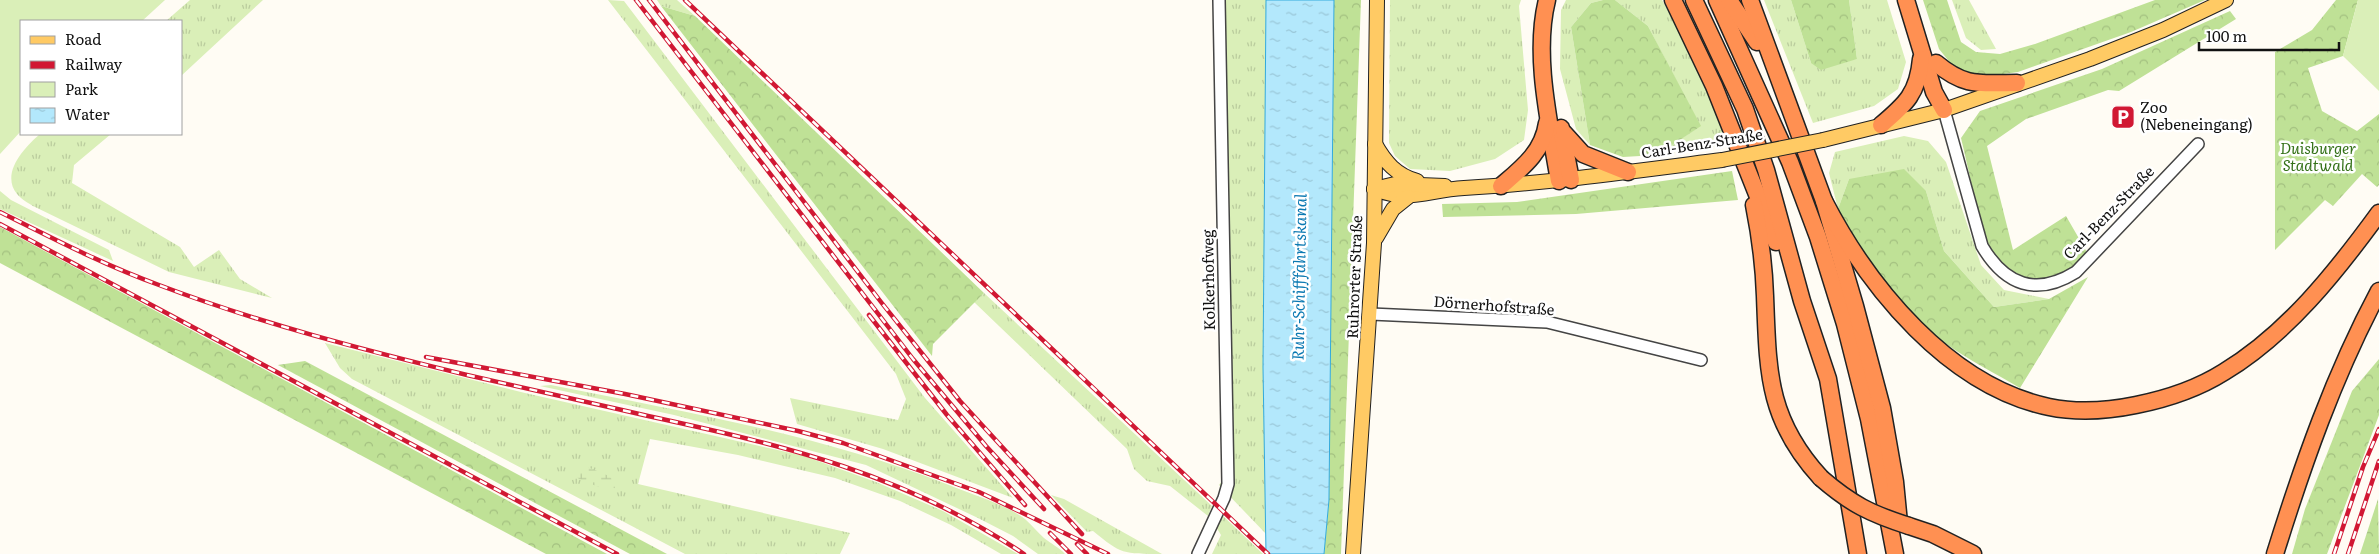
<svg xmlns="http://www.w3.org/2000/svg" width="2379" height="554" viewBox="0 0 2379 554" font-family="Literata,serif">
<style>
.grass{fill:url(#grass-tufts)}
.forest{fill:url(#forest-crowns)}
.wetland{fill:url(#wetland-marsh)}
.park{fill:#daefb8}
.water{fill:url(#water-ripples);stroke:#32a9db}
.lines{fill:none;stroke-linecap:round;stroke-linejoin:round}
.minor-casing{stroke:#444;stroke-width:14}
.major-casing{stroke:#222;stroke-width:16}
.highway-casing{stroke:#222;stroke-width:19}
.minor{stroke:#fff;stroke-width:11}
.major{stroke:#ffca64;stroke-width:14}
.highway{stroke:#ff9052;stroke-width:16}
.rail-casing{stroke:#d11833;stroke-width:4.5}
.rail{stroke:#fff;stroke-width:2.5;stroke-dasharray:8;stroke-linecap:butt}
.major-bridge-casing{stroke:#222;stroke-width:16;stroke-linecap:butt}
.highway-bridge-casing{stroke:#222;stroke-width:19;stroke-linecap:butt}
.major-bridge{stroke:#ffca64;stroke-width:14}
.highway-bridge{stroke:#ff9052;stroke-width:16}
.labels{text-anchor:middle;stroke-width:5;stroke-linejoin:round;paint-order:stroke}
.poi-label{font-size:15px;fill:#111;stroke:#fff;text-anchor:start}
.street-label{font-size:15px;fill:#111;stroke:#fff}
.park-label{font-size:15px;font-style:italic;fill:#347118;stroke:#fff}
.water-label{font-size:16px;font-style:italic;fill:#0b79b2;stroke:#fff}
</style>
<defs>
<pattern id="grass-tufts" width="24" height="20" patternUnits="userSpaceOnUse" patternTransform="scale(1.25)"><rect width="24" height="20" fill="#daefb8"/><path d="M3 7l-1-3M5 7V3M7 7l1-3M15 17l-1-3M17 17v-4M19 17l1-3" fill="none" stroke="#bacc9d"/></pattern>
<pattern id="forest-crowns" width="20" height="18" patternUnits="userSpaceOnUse" patternTransform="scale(1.25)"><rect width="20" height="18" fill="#bfe196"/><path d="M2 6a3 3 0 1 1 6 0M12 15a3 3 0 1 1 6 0" fill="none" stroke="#a3c080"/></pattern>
<pattern id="wetland-marsh" width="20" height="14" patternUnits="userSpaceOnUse" patternTransform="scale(1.25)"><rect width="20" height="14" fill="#daefb8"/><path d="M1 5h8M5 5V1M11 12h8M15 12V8" fill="none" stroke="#bacc9d"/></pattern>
<pattern id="water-ripples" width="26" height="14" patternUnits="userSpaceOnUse" patternTransform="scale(1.25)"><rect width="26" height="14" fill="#b3e8fc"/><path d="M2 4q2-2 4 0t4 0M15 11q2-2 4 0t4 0" fill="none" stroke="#99c6d7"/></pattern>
</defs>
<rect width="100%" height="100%" fill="#fffcf4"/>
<g class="grass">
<polygon points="190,0 263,0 181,76 181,21 166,21"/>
<polygon points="608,0 624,1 925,398 1013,498 883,449 797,424 790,398 898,420 906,399 896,374"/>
<polygon points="657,0 677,0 695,16 661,6"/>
<polygon points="1216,0 1266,0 1263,367 1268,536 1219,485 1224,478"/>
<polygon points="1390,0 1521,0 1519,6 1528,110 1524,140 1495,159 1450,171 1410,169 1395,156 1389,143"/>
<polygon points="1566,0 1603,0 1591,3 1571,27 1590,145 1576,129 1560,69 1561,10"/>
<polygon points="1615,0 1662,0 1687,44 1728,144 1657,155 1700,126 1648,26"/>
<polygon points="1764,0 1791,0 1811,63 1857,59 1849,0 1887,0 1906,62 1898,89 1874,106 1813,123"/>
<polygon points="1952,0 1969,0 1996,49 1981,50 1966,38"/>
<path d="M40,134h71l-37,31 -2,18 108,64 14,20 25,-17 21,29 32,19 -103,-26 -136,-66c-5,-3 -12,-7 -16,-12 -17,-21 8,-47 23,-60z"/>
<polygon points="1904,136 1928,141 1946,162 1981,265 2004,290 2049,299 1994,307 1944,251 1926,191 1849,179 1838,209 1829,173 1835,152"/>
<polygon points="0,191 11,200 109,250 113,261 0,209"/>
<polygon points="984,293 1212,506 1208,516 1170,486 1147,481 1134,469 1127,449 974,302"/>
<polygon points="325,343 525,393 804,456 876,482 943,511 1018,554 1001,554 951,525 900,501 835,478 738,455 650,439 638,484 850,533 840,554 685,554 352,379 340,368"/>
<path d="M551,385c134,27 271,50 398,100 22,9 58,20 76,34 7,6 12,13 19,19 7,6 15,9 21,16h-27l-25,-18 -35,-18 -112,-53 -192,-50 -134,-29z"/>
<path d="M1051,495l13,4 98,55c-39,0 -41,0 -69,-23l-6,1z"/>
<polygon points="1222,515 1263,554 1212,554 1221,535 1216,527"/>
</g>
<g class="forest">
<polygon points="1334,0 1361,0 1341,554 1324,554 1329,500"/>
<polygon points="1603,0 1615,0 1648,26 1701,126 1657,155 1623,157 1590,145 1571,27 1591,3"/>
<polygon points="1791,0 1849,0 1857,59 1821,70 1811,63"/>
<polygon points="1923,0 1947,0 1961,42 1976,52 2000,54 2035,44 2155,0 2205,0 2131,32 2018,72 1990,76 1966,75 1952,65 1939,49"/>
<polygon points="2336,0 2358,0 2343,56 2308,68 2322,111 2357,131 2379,114 2379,185 2377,187 2362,174 2333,206 2325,200 2275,250 2275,52 2312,30"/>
<polygon points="661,6 695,16 984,293 933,344 932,356"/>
<path d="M2230,11l6,8 -117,72 -11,-1 -82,29 -39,27 26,104 53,-34 22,38c-7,6 -15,16 -23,20 -32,14 -65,0 -78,-33 -11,-30 -18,-71 -26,-103l19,-27 122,-42z"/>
<path d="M1904,169l22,22 18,60 50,56 55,-8 39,-22 -68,111c-25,-15 -52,-28 -75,-45 -46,-34 -80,-86 -107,-134l11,-30z"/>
<polygon points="1732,171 1738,200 1576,214 1443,217 1442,204 1517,202"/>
<polygon points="0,227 607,554 546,554 0,263"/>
<polygon points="2379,359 2379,415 2327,554 2292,554 2305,509 2352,391"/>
<polygon points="305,361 667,554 630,554 278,365"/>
<polygon points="2378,499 2379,554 2360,554"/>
</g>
<polygon class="wetland" points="583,465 609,476 616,483 614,490 611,492 579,479 575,475 576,468"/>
<g class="park">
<polygon points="0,0 165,0 142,21 21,21 21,131 0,154"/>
<polygon points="2358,0 2379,0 2379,91 2343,56"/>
</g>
<polygon class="water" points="1266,0 1334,0 1329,500 1324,554 1266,554 1263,367"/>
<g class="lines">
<g class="minor-casing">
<g id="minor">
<path d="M1944,110l38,136c23,39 54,51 94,26l122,-128"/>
<polyline points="1371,314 1547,322 1701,360"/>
<polyline points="1198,554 1224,498 1228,484 1219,0"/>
</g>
</g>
<g class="major-casing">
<g id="major">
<polyline points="1823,140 1944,110 2090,59 2163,30 2226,0"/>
<path d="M1375,144c10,18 21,31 42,37"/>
<path d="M1374,189c37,14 53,1 90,-1 86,-5 172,-17 258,-28"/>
<polyline points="1374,189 1395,184 1445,186"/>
<polyline points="1376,238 1393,209 1408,197"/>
<polyline points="1353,554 1374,243 1377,0"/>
</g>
</g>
<g class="highway-casing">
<g id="highway">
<path d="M1547,0c-14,56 3,125 12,181"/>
<polyline points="1673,0 1714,86 1776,242"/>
<polyline points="1694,0 1745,109 1766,170 1802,301 1828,379 1858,554"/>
<polyline points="1717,0 1790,162 1818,237 1845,324 1869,419 1895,554"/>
<polyline points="1729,0 1757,42"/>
<polyline points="1750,0 1824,201 1855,306 1882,408 1895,482 1899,523"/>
<polyline points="1906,0 1934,92 1944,110"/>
<path d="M1936,63c30,25 44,20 81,20"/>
<path d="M1881,125c25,-21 37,-32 40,-66"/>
<polyline points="1561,128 1571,180"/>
<polyline points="1564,133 1583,154 1628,172"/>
<path d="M1501,186c21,-18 42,-34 46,-63"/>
<path d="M1824,201c45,87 125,185 225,206 29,6 58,4 87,-2 30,-6 61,-16 88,-33 63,-38 112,-100 155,-159"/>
<path d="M1754,205c6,30 10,61 11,91 3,76 2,123 56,182"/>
<polyline points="1909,526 1933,534 1973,554"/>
<path d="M2275,554c28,-90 59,-179 104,-263"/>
</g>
</g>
<use href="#minor" class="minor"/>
<use href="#major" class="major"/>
<use href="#highway" class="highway"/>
<g class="rail-casing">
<g id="rail">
<polyline points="636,0 913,359 986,446 1044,509"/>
<polyline points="649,0 881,302 960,401 1082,534"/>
<polyline points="685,0 1268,554"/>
<path d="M0,212c52,26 104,53 159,73 100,38 205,65 308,90 61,14 121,27 181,41 139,30 256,58 376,138"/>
<polyline points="0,224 617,554"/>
<polyline points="869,315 947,415 1025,505"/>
<polyline points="426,357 625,394 798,431 843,443 979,492 1108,554"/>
<polyline points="1050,533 1071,554"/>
<polyline points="1077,544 1087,554"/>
<polyline points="2334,554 2363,467 2379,429"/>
<polyline points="2348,554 2379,461"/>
</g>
</g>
<use href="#rail" class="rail"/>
<g class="major-bridge-casing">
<polyline id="major-bridge" points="1722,160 1823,140"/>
</g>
<g class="highway-bridge-casing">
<path id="highway-bridge" d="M1821,478c30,26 50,36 88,48"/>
</g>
<use href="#major-bridge" class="major-bridge"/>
<use href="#highway-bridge" class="highway-bridge"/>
</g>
<defs>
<g id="parking-square" transform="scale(1.25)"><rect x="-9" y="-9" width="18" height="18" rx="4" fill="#d11833" stroke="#fff"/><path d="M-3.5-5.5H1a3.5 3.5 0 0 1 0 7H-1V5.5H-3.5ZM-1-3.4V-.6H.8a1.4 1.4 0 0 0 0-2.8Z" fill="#fff"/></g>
</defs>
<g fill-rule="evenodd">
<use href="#parking-square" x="2123" y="117"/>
</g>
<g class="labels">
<g class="poi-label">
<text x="2140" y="113">Zoo<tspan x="2140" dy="17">(Nebeneingang)</tspan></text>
</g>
<g class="street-label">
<text transform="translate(1702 144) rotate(-9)" y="5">Carl-Benz-Straße</text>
<text transform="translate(2109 213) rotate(-46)" y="5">Carl-Benz-Straße</text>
<text transform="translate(1355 277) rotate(-88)" y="5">Ruhrorter Straße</text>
<text transform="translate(1209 280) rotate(-91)" y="5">Kolkerhofweg</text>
<text transform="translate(1494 306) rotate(4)" y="5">Dörnerhofstraße</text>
</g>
<g class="park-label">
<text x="2318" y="154">Duisburger<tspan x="2318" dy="17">Stadtwald</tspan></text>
</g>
<g class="water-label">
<text transform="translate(1299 277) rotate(-89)" y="6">Ruhr-Schifffahrtskanal</text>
</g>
</g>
<rect x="20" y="20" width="162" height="115" fill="#ffffff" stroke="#a0a0a0"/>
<rect x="30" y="36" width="25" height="8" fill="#ffca64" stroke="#a0a0a0"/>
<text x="65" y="45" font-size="15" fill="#111111">Road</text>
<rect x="30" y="61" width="25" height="8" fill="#d11833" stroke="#a0a0a0"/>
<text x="65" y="70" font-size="15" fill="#111111">Railway</text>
<rect x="30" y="82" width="25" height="15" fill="#daefb8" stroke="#a0a0a0"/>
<text x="65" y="95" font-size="15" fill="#111111">Park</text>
<rect x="30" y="108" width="25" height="15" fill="url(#water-ripples)" stroke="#a0a0a0"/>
<text x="65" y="120" font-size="15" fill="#111111">Water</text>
<path d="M2199 42v8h140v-8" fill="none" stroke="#111111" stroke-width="2.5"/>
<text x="2206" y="42" font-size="15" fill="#111111" stroke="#ffffff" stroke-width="4" paint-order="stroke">100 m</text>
</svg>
